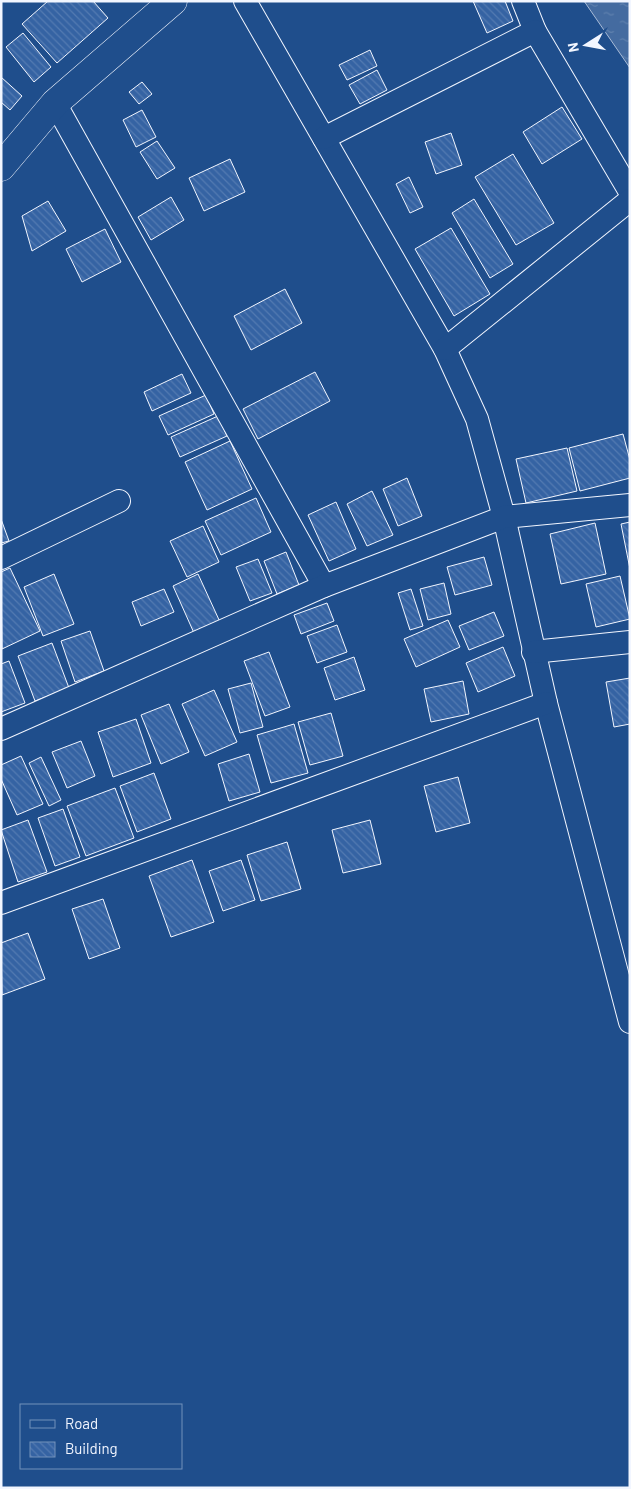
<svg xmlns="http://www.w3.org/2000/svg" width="631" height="1489" viewBox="0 0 631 1489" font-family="Barlow,sans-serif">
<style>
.water{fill:url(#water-ripples);stroke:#a8bbd7}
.building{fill:url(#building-back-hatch);stroke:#f2f6ff}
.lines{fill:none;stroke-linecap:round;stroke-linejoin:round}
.street-casing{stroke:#f2f6ff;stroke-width:24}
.primary-casing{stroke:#f2f6ff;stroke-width:29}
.street{stroke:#1f4e8c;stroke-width:22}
.primary{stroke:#1f4e8c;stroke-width:28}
</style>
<defs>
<pattern id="water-ripples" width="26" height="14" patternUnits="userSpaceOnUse" patternTransform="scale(1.25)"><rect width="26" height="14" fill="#446ba0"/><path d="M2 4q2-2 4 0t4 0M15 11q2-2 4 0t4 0" fill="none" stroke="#5f81ae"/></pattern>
<pattern id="building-back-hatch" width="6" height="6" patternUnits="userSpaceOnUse" patternTransform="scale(1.25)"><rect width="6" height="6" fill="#3563a3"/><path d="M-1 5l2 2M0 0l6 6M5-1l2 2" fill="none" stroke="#537ab1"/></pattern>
</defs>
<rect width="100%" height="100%" fill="#1f4e8c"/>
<polygon class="water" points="584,1 630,1 630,68"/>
<g class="building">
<polygon points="48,1 93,1 108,18 57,63 22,24"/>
<polygon points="473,1 505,1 513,21 487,33"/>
<polygon points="23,33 51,67 34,82 6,47"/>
<polygon points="370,50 377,66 347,80 339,65"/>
<polygon points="377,70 387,90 360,104 349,85"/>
<polygon points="1,77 22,96 10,110 1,102"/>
<polygon points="142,82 152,94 139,104 129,92"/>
<polygon points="562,107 582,139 542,164 523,132"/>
<polygon points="142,110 156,137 136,147 123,120"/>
<polygon points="451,133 462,165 436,174 425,142"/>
<polygon points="157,141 175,168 157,179 140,152"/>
<polygon points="513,154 554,223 516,245 475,177"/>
<polygon points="230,159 245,192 204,211 189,178"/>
<polygon points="409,177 423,207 410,213 396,184"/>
<polygon points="171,197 184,220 151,240 138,217"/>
<polygon points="474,199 513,264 490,278 452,213"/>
<polygon points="48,201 66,231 32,251 22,216"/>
<polygon points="451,228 490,294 454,316 415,249"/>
<polygon points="105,229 121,262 82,282 66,249"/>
<polygon points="285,289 302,323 251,350 234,316"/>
<polygon points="315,372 330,401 258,439 243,409"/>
<polygon points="182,374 191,393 152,411 144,392"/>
<polygon points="206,395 214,414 168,435 159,416"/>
<polygon points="218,416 227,436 180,457 171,437"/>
<polygon points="623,434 630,460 630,478 580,491 569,448"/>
<polygon points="230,441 252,489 207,510 185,462"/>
<polygon points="567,448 577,491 526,503 516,459"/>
<polygon points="407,478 422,516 398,526 383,489"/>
<polygon points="372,491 393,535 367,546 347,504"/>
<polygon points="256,498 271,532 221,555 205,521"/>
<polygon points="336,502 356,549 329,561 308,515"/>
<polygon points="1,519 9,541 1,543"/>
<polygon points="630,522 630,569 621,524"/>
<polygon points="595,523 606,574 561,584 550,534"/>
<polygon points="203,526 219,562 187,577 170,541"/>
<polygon points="286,552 299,585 277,594 264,561"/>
<polygon points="484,557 492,585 455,595 447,567"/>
<polygon points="258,559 272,593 250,601 236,567"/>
<polygon points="10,568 40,631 2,649 1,572"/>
<polygon points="54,574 74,624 43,636 24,587"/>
<polygon points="198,574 220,622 194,633 173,586"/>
<polygon points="620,576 630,619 596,627 586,584"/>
<polygon points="444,583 451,614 428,620 420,589"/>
<polygon points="164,589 174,612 141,626 132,602"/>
<polygon points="411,589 423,626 410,630 398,593"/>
<polygon points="327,603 334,621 301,634 294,615"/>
<polygon points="494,612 504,636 469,650 459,626"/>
<polygon points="448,620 460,647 416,667 404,639"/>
<polygon points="337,625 347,652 317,663 307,636"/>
<polygon points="90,631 104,671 75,682 61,641"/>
<polygon points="52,643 69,688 35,701 18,656"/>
<polygon points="503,647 515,676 478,692 466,663"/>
<polygon points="269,652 290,707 265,716 244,661"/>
<polygon points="354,657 365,690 335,700 324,668"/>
<polygon points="9,661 25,703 1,712 1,664"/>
<polygon points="630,678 630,724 614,727 606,682"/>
<polygon points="463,681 469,714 431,722 424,689"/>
<polygon points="251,683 263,727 240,733 228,689"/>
<polygon points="214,690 237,742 205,756 182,704"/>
<polygon points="169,704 189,752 161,764 141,715"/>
<polygon points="331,713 343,756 310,765 298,722"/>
<polygon points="136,719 151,763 113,777 98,732"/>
<polygon points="294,724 308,773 271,783 257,735"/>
<polygon points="81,741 95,776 67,788 52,752"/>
<polygon points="249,754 260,792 229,801 218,764"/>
<polygon points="21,756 43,804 17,815 1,779 1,765"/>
<polygon points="41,757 61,800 49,806 29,763"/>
<polygon points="154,773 171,819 137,832 120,786"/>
<polygon points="458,777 470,823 436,832 424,786"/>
<polygon points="115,788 134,838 86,856 67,806"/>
<polygon points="63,809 80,857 55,866 38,818"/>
<polygon points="28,820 47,872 18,882 1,830"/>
<polygon points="370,820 381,864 343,873 332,830"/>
<polygon points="287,842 301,889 261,901 247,855"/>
<polygon points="192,860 214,922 171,937 149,876"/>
<polygon points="241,860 255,900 223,911 209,871"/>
<polygon points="103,899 120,948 89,959 72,909"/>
<polygon points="28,933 45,979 2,995 1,943"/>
</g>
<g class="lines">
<g class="street-casing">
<g id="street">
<polyline points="245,1 445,349 477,419 504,517 546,703 630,1022"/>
<polyline points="523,1 535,31"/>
<polyline points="55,103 324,586"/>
<polyline points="324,138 535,31 630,192"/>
<polyline points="445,349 630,200"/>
<polyline points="1,558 119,501"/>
<polyline points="533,652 630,642"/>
<polyline points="1,729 324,586 504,517 630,505"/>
<polyline points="1,903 546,703"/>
</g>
</g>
<g class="primary-casing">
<polyline id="primary" points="1,167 55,103 173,1"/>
</g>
<use href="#street" class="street"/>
<use href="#primary" class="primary"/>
</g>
<rect width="631" height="1489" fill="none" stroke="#f2f6ff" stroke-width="5"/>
<rect x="20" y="1404" width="162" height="65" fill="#1f4e8c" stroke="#7391ba"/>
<rect x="30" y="1420" width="25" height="8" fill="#1f4e8c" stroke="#7391ba"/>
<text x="65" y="1429" font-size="15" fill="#f2f6ff">Road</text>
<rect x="30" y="1442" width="25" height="15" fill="url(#building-back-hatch)" stroke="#7391ba"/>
<text x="65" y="1454" font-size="15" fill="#f2f6ff">Building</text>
<g transform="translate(586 45) rotate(259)" stroke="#1f4e8c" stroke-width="4" paint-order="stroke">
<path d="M0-4L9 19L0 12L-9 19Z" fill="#f2f6ff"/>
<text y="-8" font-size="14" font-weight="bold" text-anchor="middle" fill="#f2f6ff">N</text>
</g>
</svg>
